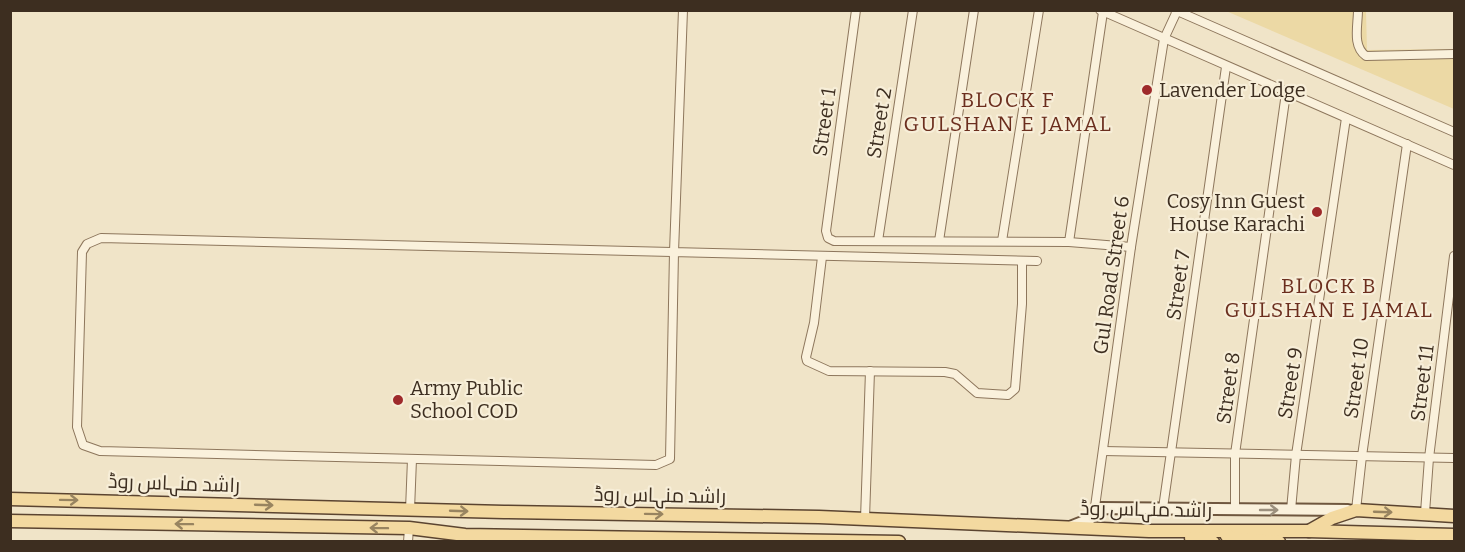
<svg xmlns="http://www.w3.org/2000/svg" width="1465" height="552" viewBox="0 0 1465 552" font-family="Bitter,Cairo,serif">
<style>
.sand{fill:#ecd9a5}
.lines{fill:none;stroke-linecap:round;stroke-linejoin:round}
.street-casing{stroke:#8d765c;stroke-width:10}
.secondary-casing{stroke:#6f573f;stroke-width:14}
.primary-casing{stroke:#5b4430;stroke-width:15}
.street{stroke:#faf1dc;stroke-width:8}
.secondary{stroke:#faf1dc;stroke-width:10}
.primary{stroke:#f3d9a0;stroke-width:12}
.oneway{stroke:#988460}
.oneway2{stroke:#9c907e}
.poi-dot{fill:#9e2a2b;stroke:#f7eed8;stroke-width:2}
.labels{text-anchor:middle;stroke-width:4.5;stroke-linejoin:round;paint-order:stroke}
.poi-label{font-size:20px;fill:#3d2e20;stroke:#f7eed8;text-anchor:start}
.street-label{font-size:20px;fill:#3d2e20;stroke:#f7eed8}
.neighbourhood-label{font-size:21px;letter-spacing:1.5px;fill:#6b2e1e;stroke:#f7eed8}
</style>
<rect width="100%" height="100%" fill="#f0e4c8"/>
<polygon class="sand" points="1226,11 1366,11 1367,50 1454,49 1454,109"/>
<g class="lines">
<g class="street-casing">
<g id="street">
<polyline points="683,10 674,252 670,459 656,465 100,451 83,445 77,427 82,252 87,244 101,238 1037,261"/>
<polyline points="856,10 826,231 828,238 834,241 1069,242 1131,247"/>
<polyline points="1100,10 1454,165"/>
<polyline points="1175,10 1454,132"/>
<path d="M1358,10c0,16 -6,36 8,46l88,-2"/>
<polyline points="878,241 913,10"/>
<polyline points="939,241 974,10"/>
<polyline points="1002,241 1039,10"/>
<polyline points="1069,242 1103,12"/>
<polyline points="822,257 814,323 806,357 807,361 829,371 945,372 955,374 977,393 1008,395 1015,389 1022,304 1022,261"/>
<polyline points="1103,451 1454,458"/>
<polyline points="1163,508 1226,67"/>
<polyline points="410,510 412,459"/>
<polyline points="1235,510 1235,454 1286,93"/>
<polyline points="1291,510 1296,455 1346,118"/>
<polyline points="1356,510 1362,456 1407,144"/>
<polyline points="1425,513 1429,458 1454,256"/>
<polyline points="1094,514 1131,247 1164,39 1177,11"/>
<polyline points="865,519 870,371"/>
<polyline points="408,542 409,528"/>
</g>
</g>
<g class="secondary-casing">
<polyline id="secondary" points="1070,527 1090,519 1101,508 1348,510"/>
</g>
<g class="primary-casing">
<g id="primary">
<polyline points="10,499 504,512 819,517 1149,531 1308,531 1454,535"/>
<polyline points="10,521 409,528 465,535 899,542"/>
<polyline points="1309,531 1332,518 1356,510 1454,516"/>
<polyline points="1225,532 1227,536 1235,539 1279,542"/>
<polyline points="1191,538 1207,539 1213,542"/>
</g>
</g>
<use href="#street" class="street"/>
<use href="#secondary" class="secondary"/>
<use href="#primary" class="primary"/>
</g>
<defs><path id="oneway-shaft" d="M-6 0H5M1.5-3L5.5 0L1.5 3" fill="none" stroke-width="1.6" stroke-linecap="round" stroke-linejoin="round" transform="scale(1.5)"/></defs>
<g class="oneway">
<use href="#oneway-shaft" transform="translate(69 500) rotate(1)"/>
<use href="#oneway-shaft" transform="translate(264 505) rotate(2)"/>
<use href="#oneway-shaft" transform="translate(459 511) rotate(2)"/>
<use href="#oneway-shaft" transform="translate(1383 512) rotate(2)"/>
<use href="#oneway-shaft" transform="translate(654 514) rotate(1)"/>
<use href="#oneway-shaft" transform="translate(184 524) rotate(-179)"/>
<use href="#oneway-shaft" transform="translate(379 528) rotate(-179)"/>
</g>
<use class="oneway2" href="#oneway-shaft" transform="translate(1269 510)"/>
<g class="poi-dot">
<circle cx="1147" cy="90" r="6"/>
<circle cx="1317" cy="212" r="6"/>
<circle cx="398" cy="400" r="6"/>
</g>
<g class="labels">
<g class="poi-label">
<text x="1159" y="97">Lavender Lodge</text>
<text x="1305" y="208" text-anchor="end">Cosy Inn Guest<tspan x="1305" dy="23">House Karachi</tspan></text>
<text x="410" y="395">Army Public<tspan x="410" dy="23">School COD</tspan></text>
</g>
<g class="street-label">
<text transform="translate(824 122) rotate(-82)" y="7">Street 1</text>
<text transform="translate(879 123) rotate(-81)" y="7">Street 2</text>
<text transform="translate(1111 275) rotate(-82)" y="7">Gul Road Street 6</text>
<text transform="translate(1178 285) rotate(-82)" y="7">Street 7</text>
<text transform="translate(1356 378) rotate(-82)" y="7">Street 10</text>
<text transform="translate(1290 383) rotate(-81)" y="7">Street 9</text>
<text transform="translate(1422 383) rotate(-83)" y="7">Street 11</text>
<text transform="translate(1228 388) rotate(-82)" y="7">Street 8</text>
<text transform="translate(174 483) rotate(2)" y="7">راشد منہاس روڈ</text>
<text transform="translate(660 495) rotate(1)" y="7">راشد منہاس روڈ</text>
<text transform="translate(1146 509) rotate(1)" y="7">راشد منہاس روڈ</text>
</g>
<g class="neighbourhood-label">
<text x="1008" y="107">BLOCK F<tspan x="1008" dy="24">GULSHAN E JAMAL</tspan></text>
<text x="1329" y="293">BLOCK B<tspan x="1329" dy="24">GULSHAN E JAMAL</tspan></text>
</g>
</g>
<rect width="1465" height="552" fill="none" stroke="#3d2e20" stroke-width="24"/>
</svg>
